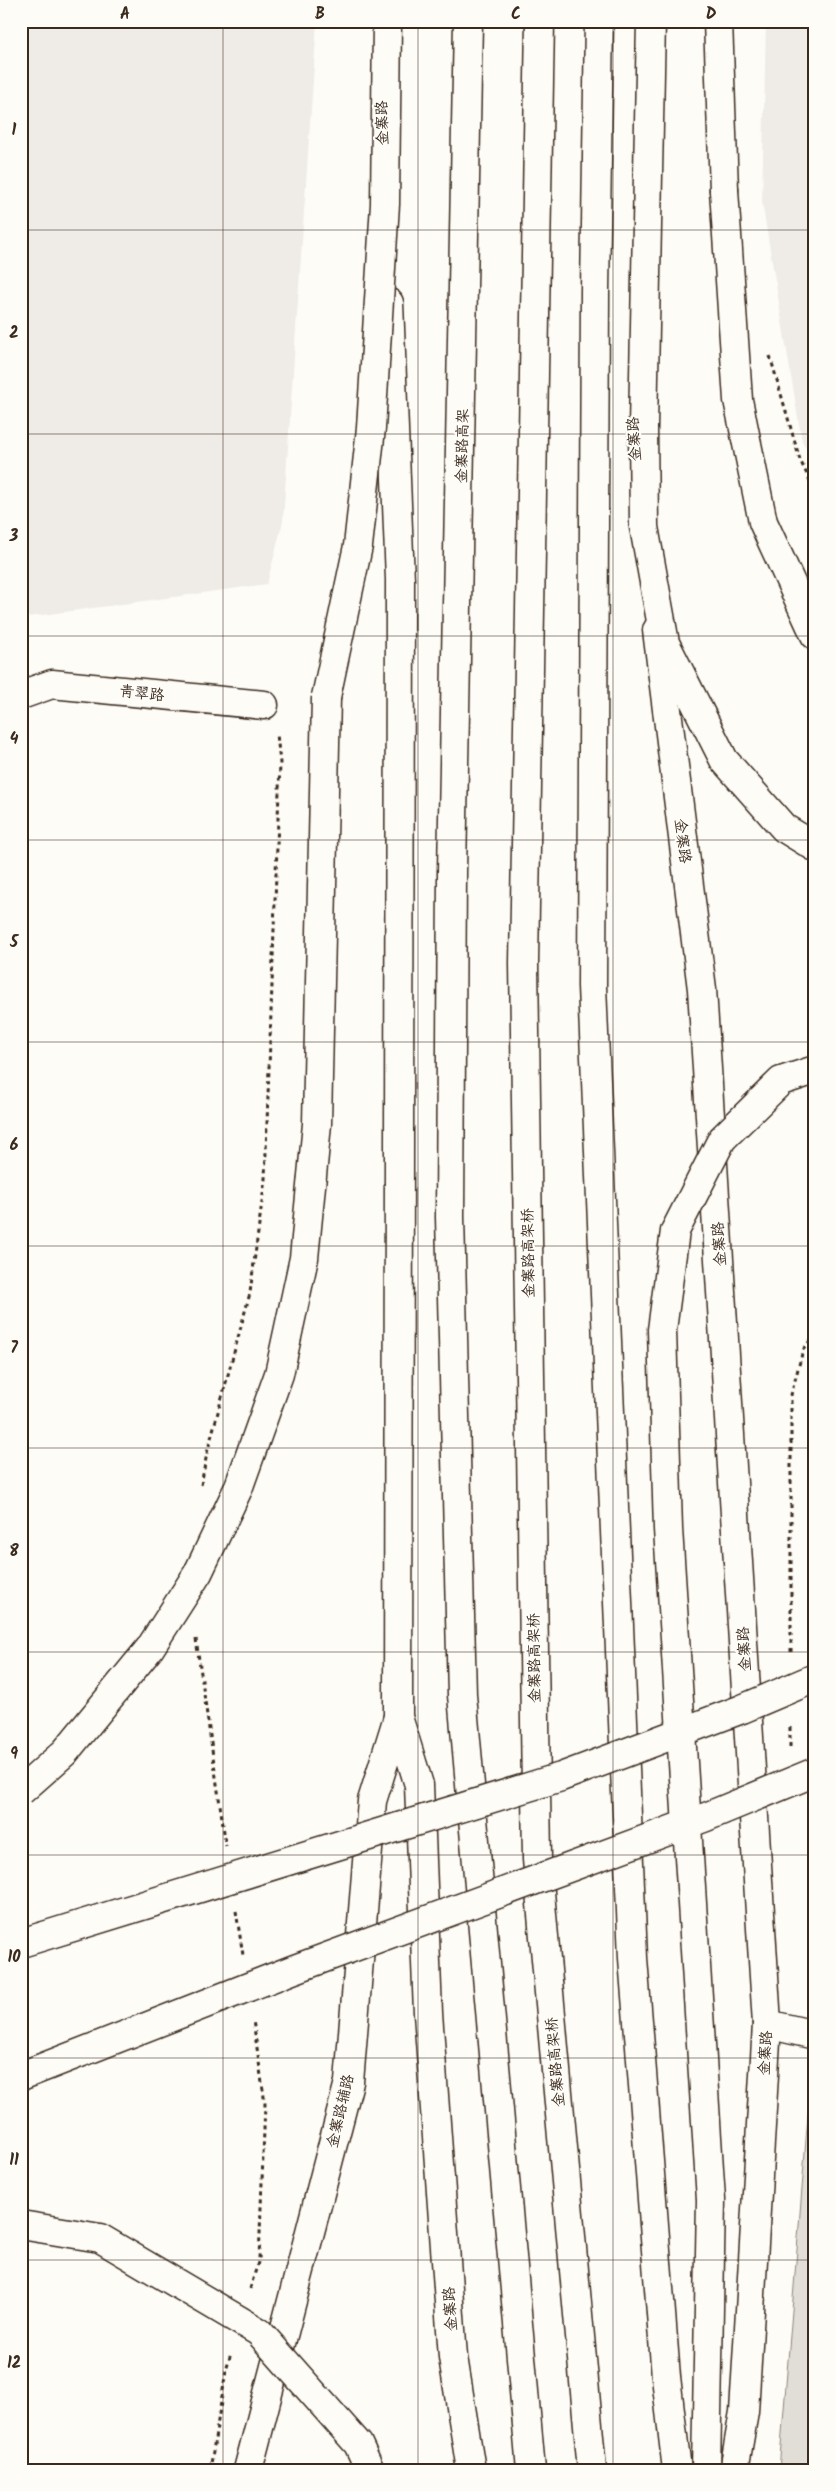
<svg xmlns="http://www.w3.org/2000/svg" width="836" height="2491" viewBox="0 0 836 2491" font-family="Kalam,'LXGW WenKai TC',sans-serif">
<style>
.built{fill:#efece7}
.green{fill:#e1ded7;stroke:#8e847a}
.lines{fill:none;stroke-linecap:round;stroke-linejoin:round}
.tertiary-casing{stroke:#3b2a1e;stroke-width:31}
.primary-casing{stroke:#3b2a1e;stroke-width:31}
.trunk-casing{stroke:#3b2a1e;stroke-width:31}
.motorway-casing{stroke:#3b2a1e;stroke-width:31}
.path{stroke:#3b2a1e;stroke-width:3;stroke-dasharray:4 4;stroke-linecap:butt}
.tertiary{stroke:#fdfcf7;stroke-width:28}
.primary{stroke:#fdfcf7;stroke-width:28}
.trunk{stroke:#fdfcf7;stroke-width:28}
.motorway{stroke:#fdfcf7;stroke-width:28}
.trunk-bridge-casing{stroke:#3b2a1e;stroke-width:31;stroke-linecap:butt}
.motorway-bridge-casing{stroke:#3b2a1e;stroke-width:31;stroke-linecap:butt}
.trunk-bridge{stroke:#fdfcf7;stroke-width:28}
.motorway-bridge{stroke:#fdfcf7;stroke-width:28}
.grid{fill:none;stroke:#3b2a1e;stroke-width:1;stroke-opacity:0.55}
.labels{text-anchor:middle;stroke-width:4.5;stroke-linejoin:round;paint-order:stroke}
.street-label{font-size:15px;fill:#3b2a1e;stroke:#fdfcf7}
.neatline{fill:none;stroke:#3b2a1e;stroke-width:2}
.grid-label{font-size:16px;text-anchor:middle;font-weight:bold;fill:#3b2a1e}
</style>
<rect width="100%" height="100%" fill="#fdfcf7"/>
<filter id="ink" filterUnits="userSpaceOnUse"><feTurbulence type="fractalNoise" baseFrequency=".02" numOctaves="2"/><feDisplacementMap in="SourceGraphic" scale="10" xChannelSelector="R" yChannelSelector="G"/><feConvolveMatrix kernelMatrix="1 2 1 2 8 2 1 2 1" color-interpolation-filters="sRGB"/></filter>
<g filter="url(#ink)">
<g class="built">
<polygon points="21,21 317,21 283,521 267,584 21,618"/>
<polygon points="766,21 815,21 815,460 802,442 762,202"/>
</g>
<polygon class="green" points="815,2099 815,2470 779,2470 809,2103"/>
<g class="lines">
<g class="tertiary-casing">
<g id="tertiary">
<polyline points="21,695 52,684 264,705"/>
<polyline points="767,2024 815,2035"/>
</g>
</g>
<g class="primary-casing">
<g id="primary">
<polyline points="718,21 724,190"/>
<polyline points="389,303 400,580 398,1717 419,1785 428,2013 453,2357 471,2470"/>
<polyline points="657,630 702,989 767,2024 744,2412 734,2470"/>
<polyline points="248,2470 349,2082 372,1801 398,1717"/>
</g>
</g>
<g class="trunk-casing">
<g id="trunk">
<polyline points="468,21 452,872 450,1217 462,1695 531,2470"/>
<polyline points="540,21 524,963 537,1859 592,2470"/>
<polyline points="599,21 595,292 592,986 633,1958 666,2377 677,2470"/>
</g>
</g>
<g class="motorway-casing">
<g id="motorway">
<polyline points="651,21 643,428 644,527 665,643 724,760 784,828 815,847"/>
<polyline points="724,190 738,400 763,522 815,635"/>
</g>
</g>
<g class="path">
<polyline points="770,356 800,460 815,491"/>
<polyline points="201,1485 207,1453 250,1293 265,1179 280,763 277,734"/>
<polyline points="196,1639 226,1846"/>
<polyline points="791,1652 791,1395 803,1350 815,1334"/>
<polyline points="790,1747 790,1723"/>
<polyline points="236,1911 243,1955"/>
<polyline points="250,2289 259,2259 265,2104 253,2020"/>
<polyline points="210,2470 226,2371 231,2353"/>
</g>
<use href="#tertiary" class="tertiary"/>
<use href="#primary" class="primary"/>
<use href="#trunk" class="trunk"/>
<use href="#motorway" class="motorway"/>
<g class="trunk-bridge-casing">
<polyline id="trunk-bridge" points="326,697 358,546 371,428 385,204 387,21"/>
</g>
<g class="motorway-bridge-casing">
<g id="motorway-bridge">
<polyline points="21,1791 65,1752 150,1648 198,1573 238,1489 279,1374 304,1258 317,1124 326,697"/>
<polyline points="21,1943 561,1777 742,1709 815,1678"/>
<polyline points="21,2076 292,1970 706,1817 815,1772"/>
<polyline points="21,2225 100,2238 259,2332 358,2444 370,2470"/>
<polyline points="706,2470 711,2200 668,1529 662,1330 675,1231 722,1139 781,1081 815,1070"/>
</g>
</g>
<use href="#trunk-bridge" class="trunk-bridge"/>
<use href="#motorway-bridge" class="motorway-bridge"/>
</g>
</g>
<path class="grid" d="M223,21v2449M418,21v2449M613,21v2449M21,230h794M21,434h794M21,636h794M21,840h794M21,1042h794M21,1246h794M21,1448h794M21,1652h794M21,1855h794M21,2058h794M21,2260h794"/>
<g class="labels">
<g class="street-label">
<text transform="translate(382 123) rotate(-92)" y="5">金寨路</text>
<text transform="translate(634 439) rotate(-94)" y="5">金寨路</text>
<text transform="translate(462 446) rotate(-89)" y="5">金寨路高架</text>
<text transform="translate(142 693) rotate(6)" y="5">青翠路</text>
<text transform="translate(683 841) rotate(83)" y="5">金寨路</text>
<text transform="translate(719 1244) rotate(-94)" y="5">金寨路</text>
<text transform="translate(528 1253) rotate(-91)" y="5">金寨路高架桥</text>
<text transform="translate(744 1649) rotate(-93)" y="5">金寨路</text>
<text transform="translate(534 1658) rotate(-91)" y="5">金寨路高架桥</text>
<text transform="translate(765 2053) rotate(-87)" y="5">金寨路</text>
<text transform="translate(555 2062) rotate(-95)" y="5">金寨路高架桥</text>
<text transform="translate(340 2111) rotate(-77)" y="5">金寨路辅路</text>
<text transform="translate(450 2309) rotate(-94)" y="5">金寨路</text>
</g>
</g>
<rect width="836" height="2491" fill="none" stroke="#fdfcf7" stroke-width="55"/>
<rect x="28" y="28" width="780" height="2436" class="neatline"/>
<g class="grid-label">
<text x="125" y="19">A</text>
<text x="320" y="19">B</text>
<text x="516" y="19">C</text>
<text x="711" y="19">D</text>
<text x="14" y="135">1</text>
<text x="14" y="338">2</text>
<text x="14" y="541">3</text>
<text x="14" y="744">4</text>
<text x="14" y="947">5</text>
<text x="14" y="1150">6</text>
<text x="14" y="1353">7</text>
<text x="14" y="1556">8</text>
<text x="14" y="1759">9</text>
<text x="14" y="1962">10</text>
<text x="14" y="2165">11</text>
<text x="14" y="2368">12</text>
</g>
</svg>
